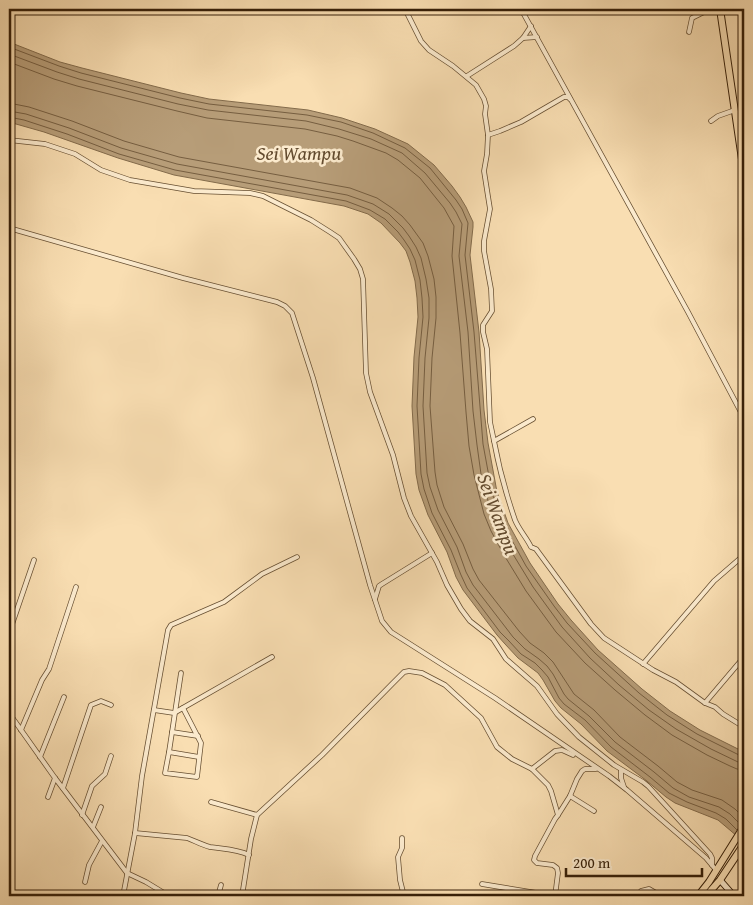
<svg xmlns="http://www.w3.org/2000/svg" width="753" height="905" viewBox="0 0 753 905" font-family="'Gentium Book Plus',serif">
<style>
.water{fill:#b79d78;stroke:#836b4b}
.lines{fill:none;stroke-linecap:round;stroke-linejoin:round}
.shore{stroke:#765e40;stroke-width:1}
.street-casing{stroke:#674f32;stroke-width:5.5}
.secondary-casing{stroke:#361f08;stroke-width:7}
.highway-casing{stroke:#361f08;stroke-width:8}
.street{stroke:#fbeacd;stroke-width:4}
.secondary{stroke:#fbeacd;stroke-width:5}
.highway{stroke:#f9deb2;stroke-width:6}
.labels{text-anchor:middle;stroke-width:5;stroke-linejoin:round;paint-order:stroke}
.water-label{font-size:20px;font-style:italic;fill:#634b2f;stroke:#fbeacd}
</style>
<rect width="100%" height="100%" fill="#f9deb2"/>
<filter id="stains"><feTurbulence type="fractalNoise" baseFrequency=".004" numOctaves="4"/><feColorMatrix values="0 0 0 0 .2 0 0 0 0 .09 0 0 0 0 .02 0 0 0 .5 -.17"/></filter>
<radialGradient id="worn" r=".72"><stop offset=".6" stop-color="#630" stop-opacity="0"/><stop offset="1" stop-color="#630" stop-opacity=".3"/></radialGradient>
<polygon class="water" points="9,42 60,62 82,68 181,93 209,99 308,110 342,118 375,129 408,144 434,165 452,186 460,197 466,207 473,222 473,227 470,255 479,332 484,410 488,443 497,492 508,523 530,563 558,604 571,620 598,650 642,689 670,711 700,730 744,752 744,842 718,820 675,803 666,797 647,781 607,751 581,724 561,708 555,701 543,680 538,673 518,658 505,644 497,635 463,590 456,577 447,552 428,515 419,490 416,474 412,406 414,357 418,317 417,298 415,281 410,262 406,251 400,243 381,223 368,214 344,206 174,175 118,158 44,132 9,122"/>
<g class="lines">
<g class="shore">
<polyline points="9,47 59,66 81,73 180,98 209,104 307,115 341,122 373,133 405,148 430,168 456,200 462,209 468,223 465,255 474,332 483,444 492,493 504,526 526,566 554,606 567,623 595,653 639,693 667,715 697,734 741,756 744,756"/>
<polyline points="9,54 57,72 79,79 178,104 208,110 306,121 339,129 371,139 402,153 425,173 450,203 456,212 462,224 459,256 468,332 473,411 477,445 481,474 491,512 498,528 511,551 533,587 562,627 590,658 619,685 649,710 676,729 711,749 738,762 744,763"/>
<polyline points="9,62 54,79 77,86 177,111 207,118 305,129 337,136 353,141 386,153 398,160 420,178 444,208 454,226 452,256 460,333 466,412 469,446 474,475 484,514 491,531 504,555 526,591 556,632 585,663 615,690 645,715 672,735 707,755 730,766 737,769 744,770"/>
<polyline points="9,103 29,107 72,121 124,141 179,157 350,188 377,198 392,208 402,216 410,225 423,243 428,256 434,279 436,297 436,318 432,358 430,406 435,472 437,485 444,507 463,544 473,569 479,580 519,631 530,643 544,653 553,662 574,694 594,710 620,737 658,766 677,782 692,790 722,800 735,809 744,818"/>
<polyline points="9,111 26,114 69,128 121,148 177,164 347,195 373,204 389,214 403,228 409,236 416,247 421,258 426,279 429,298 429,318 425,358 423,406 427,473 430,487 438,510 457,547 466,572 473,585 513,637 525,649 539,659 547,666 553,674 564,694 568,699 589,716 615,742 654,772 673,788 689,797 719,807 730,814 740,824"/>
<polyline points="9,117 24,120 67,134 119,154 175,170 346,201 370,210 385,219 398,232 404,240 410,249 415,260 420,280 422,298 423,317 419,358 417,406 421,474 424,489 432,513 451,550 461,575 467,588 500,632 509,641 521,654 535,663 542,670 548,677 559,698 564,704 585,720 611,747 650,777 669,793 687,802 716,813 726,819 737,830"/>
</g>
<g class="street-casing">
<g id="street">
<polyline points="405,9 421,41 429,50 453,66 476,85 484,99 486,106 485,114 488,135 487,154 484,171 490,209 484,241 484,251 491,289 492,311 483,325 483,332 487,349 490,422 494,441"/>
<polyline points="521,9 688,312 744,418"/>
<polyline points="689,32 692,18 710,9"/>
<polyline points="523,38 531,26"/>
<polyline points="467,76 514,46 523,38 537,37"/>
<polyline points="711,121 718,116 735,110"/>
<polyline points="488,135 500,131 521,122 564,97 568,97 570,99"/>
<polyline points="9,140 45,144 75,154 101,170 130,180 194,191 250,193 263,196 311,220 330,232 339,238 354,259 360,269 363,279 366,373 370,392 393,455 404,498 411,516 437,562 447,585 461,609 470,621 493,639 506,659 537,686 557,714 579,737 614,765 643,782 648,786 710,854 712,858 712,865"/>
<polyline points="9,228 183,278 277,302 285,306 292,313 313,378 370,585 382,621 391,632 495,698 609,776 627,790 706,858 716,870"/>
<path d="M533,419l-39,22c5,27 12,53 21,79 4,10 12,18 16,27l5,2 55,75 13,14 49,32 23,12 29,21 10,4 8,7 21,13"/>
<polyline points="375,599 379,586 382,584 432,553"/>
<polyline points="9,633 34,560"/>
<polyline points="643,664 714,581 744,555"/>
<polyline points="705,703 744,657"/>
<polyline points="183,708 201,743 197,777 165,773 169,752 199,757"/>
<polyline points="154,710 174,713 272,657"/>
<polyline points="9,713 55,778 127,873 146,882 169,896"/>
<polyline points="21,730 42,680 49,669 76,587"/>
<polyline points="172,732 198,736"/>
<polyline points="169,752 181,673"/>
<polyline points="40,757 64,697"/>
<polyline points="532,769 555,751 562,750 573,755"/>
<polyline points="621,770 621,778 624,787"/>
<polyline points="63,788 91,705 101,701 111,705"/>
<polyline points="570,796 594,811"/>
<polyline points="48,797 55,778"/>
<polyline points="211,802 257,815"/>
<polyline points="82,815 92,786 105,774 111,756"/>
<polyline points="558,815 570,796 577,779 582,771 585,769 596,769"/>
<polyline points="93,827 101,807"/>
<path d="M135,833l52,5c8,3 15,7 23,9 13,2 27,2 39,8"/>
<polyline points="402,838 402,848 398,857 400,880 404,896"/>
<polyline points="85,882 89,865 102,841"/>
<polyline points="482,884 555,896"/>
<polyline points="123,896 135,833 142,776 168,630 171,625 224,602 262,574 297,557"/>
<polyline points="218,896 221,885"/>
<polyline points="242,896 251,839 257,815 322,755 393,683 404,672 409,671 422,673 445,685 481,718 497,747 512,759 532,769 548,785 551,791 558,815 555,819 535,856 534,860 537,863 553,865 557,868 558,873 555,896"/>
<polyline points="638,896 641,891 649,889 661,896"/>
</g>
</g>
<g class="secondary-casing">
<polyline id="secondary" points="720,880 734,896"/>
</g>
<g class="highway-casing">
<g id="highway">
<polyline points="720,9 744,173"/>
<polyline points="698,896 709,882 744,826"/>
<polyline points="706,896 720,880 744,844"/>
</g>
</g>
<use href="#street" class="street"/>
<use href="#secondary" class="secondary"/>
<use href="#highway" class="highway"/>
</g>
<g class="labels">
<g class="water-label">
<text x="299" y="160">Sei Wampu</text>
<text transform="translate(498 514) rotate(70)" y="7">Sei Wampu</text>
</g>
</g>
<rect width="753" height="905" fill="none" stroke="#f9deb2" stroke-width="30"/>
<rect x="10" y="10" width="733" height="885" fill="none" stroke="#361f08" stroke-width="2.5"/>
<rect x="15" y="15" width="723" height="875" fill="none" stroke="#361f08"/>
<path d="M566 868v8h136v-8" fill="none" stroke="#361f08" stroke-width="2.5"/>
<text x="573" y="868" font-size="15" fill="#361f08" stroke="#fbeacd" stroke-width="4" paint-order="stroke">200 m</text>
<rect width="100%" height="100%" filter="url(#stains)"/>
<rect width="100%" height="100%" fill="url(#worn)"/>
</svg>
